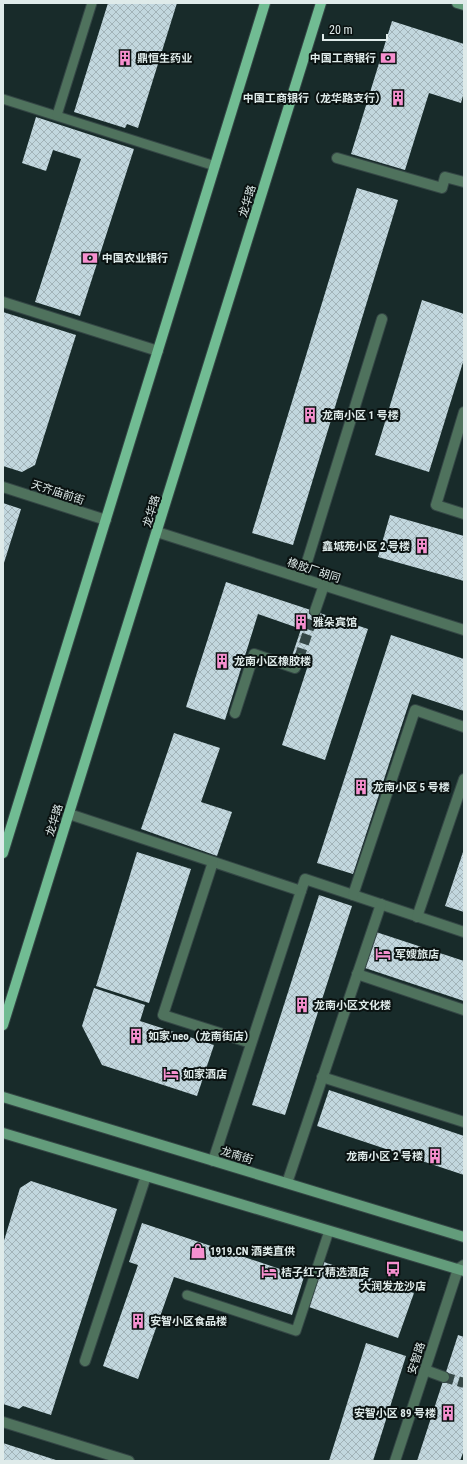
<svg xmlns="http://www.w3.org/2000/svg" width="467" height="1464" viewBox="0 0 467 1464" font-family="'Roboto Condensed','Noto Sans SC',sans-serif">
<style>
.building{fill:url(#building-cross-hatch)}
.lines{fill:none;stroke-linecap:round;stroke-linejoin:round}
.street-tunnel{stroke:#364847;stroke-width:10;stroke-dasharray:10 5;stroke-linecap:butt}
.lane-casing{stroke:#344645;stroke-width:11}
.street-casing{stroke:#344645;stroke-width:12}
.secondary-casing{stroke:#344645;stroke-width:12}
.primary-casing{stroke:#344645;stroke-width:12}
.lane{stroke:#4f725d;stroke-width:9}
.street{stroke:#4f725d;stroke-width:10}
.secondary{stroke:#639c7b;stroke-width:10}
.primary{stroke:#71bc93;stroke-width:10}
.labels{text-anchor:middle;stroke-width:4;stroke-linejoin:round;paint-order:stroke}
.poi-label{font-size:11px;font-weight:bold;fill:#dfebea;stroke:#0a1211;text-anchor:start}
.street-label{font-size:11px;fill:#dfebea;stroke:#0a1211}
</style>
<defs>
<pattern id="building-cross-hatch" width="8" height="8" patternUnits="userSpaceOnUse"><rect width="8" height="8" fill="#c2d7de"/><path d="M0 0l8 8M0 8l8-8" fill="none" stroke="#a2b3b8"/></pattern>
</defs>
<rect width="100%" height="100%" fill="#182b2a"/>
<g class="building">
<polygon points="108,3 177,3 138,128 127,124 125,128 74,112"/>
<polygon points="392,21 464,44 464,92 461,103 429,93 405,170 351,154"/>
<polygon points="36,117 134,149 80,316 35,302 81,159 53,150 46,171 22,163"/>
<polygon points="357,188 398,200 293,545 252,533"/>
<polygon points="422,300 464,314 464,359 429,472 375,455"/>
<polygon points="3,312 76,335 35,465 22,472 3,466"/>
<polygon points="3,503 21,509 3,566"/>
<polygon points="390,515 464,536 464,581 378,557"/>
<polygon points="226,582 368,629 325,760 282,745 309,662 292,656 301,629 258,614 225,720 186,707"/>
<polygon points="391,635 464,659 464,711 412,694 353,874 317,863"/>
<polygon points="174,733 220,748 201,802 232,812 217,856 141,829"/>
<polygon points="464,849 464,912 445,906"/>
<polygon points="137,852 191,869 149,1003 96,986"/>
<polygon points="319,895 352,906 285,1115 252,1105"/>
<polygon points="376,932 464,961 464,1001 365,968"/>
<polygon points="94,988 145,1005 140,1021 214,1045 197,1096 102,1065 82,1026"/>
<polygon points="329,1090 464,1136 464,1175 317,1126"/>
<polygon points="31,1181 117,1209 51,1415 23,1406 19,1409 3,1404 3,1244 20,1188"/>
<polygon points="142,1223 304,1277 292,1315 174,1277 138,1379 103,1366 138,1265 129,1262"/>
<polygon points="324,1262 414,1293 398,1338 309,1307"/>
<polygon points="458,1335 464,1337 464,1450 460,1461 417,1461"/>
<polygon points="366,1343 406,1356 373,1461 329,1461"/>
<polygon points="3,1443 59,1461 3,1461"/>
</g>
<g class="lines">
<g class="street-tunnel">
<polyline points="299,658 315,611"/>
<polyline points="444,1377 464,1383"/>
</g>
<g class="lane-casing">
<g id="lane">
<polyline points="3,99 215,166"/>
<polyline points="57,115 92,3"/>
<polyline points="187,1295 296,1331 329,1231"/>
</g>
</g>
<g class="street-casing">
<g id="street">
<polyline points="337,158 442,188 445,177 464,182"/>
<polyline points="3,302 158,351"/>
<polyline points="464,412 436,505 464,514"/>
<polyline points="3,487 106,520"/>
<polyline points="157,532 464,630"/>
<polyline points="302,578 382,319"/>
<polyline points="315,611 324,585"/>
<polyline points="235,713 254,654 295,668 299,658"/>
<polyline points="69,814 301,891 305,879 464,932"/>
<polyline points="213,862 163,1015 251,1043"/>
<polyline points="353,895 415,710 464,727"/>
<polyline points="417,917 464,779"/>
<polyline points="357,974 464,1010"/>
<polyline points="322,1077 464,1122"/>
<polyline points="213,1161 301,891"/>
<polyline points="287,1183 381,904"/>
<polyline points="85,1361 146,1176"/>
<polyline points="425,1370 444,1377"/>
<polyline points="3,1422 129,1461"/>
<polyline points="395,1461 458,1269 464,1265"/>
</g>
</g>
<g class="secondary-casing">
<g id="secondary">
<polyline points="457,3 464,5"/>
<polyline points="3,1097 464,1237"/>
<polyline points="3,1133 464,1271"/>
</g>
</g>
<g class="primary-casing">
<g id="primary">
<polyline points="3,853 265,3"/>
<polyline points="3,1025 321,3"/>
</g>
</g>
<use href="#lane" class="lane"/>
<use href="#street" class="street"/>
<use href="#secondary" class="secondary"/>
<use href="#primary" class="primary"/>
</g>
<defs>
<g id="building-bare" transform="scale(1.2)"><path d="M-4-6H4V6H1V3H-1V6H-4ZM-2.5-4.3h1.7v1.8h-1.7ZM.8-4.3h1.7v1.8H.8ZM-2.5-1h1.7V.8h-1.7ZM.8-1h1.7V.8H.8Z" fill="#f690cf" stroke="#0a1211" stroke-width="2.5" paint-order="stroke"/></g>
<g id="bank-bare" transform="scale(1.2)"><path d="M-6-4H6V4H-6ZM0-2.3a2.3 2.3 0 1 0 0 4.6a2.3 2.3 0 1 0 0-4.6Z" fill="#f690cf" stroke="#0a1211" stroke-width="2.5" paint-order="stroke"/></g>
<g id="hotel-bare" transform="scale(1.2)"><path d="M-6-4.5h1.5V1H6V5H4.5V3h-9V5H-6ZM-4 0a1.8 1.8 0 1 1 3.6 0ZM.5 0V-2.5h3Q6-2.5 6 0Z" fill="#f690cf" stroke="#0a1211" stroke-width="2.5" paint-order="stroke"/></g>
<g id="shop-bare" transform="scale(1.2)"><path d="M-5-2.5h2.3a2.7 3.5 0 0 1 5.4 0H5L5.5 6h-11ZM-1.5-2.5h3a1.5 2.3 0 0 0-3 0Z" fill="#f690cf" stroke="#0a1211" stroke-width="2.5" paint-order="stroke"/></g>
<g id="bus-bare" transform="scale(1.2)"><path d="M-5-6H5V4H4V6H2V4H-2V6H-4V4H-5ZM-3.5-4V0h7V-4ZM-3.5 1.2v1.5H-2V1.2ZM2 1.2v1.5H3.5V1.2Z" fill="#f690cf" stroke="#0a1211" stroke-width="2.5" paint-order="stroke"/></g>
</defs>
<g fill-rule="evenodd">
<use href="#building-bare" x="125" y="58"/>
<use href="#bank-bare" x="388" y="58"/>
<use href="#building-bare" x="398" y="98"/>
<use href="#bank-bare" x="90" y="258"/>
<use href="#building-bare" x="310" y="415"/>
<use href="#building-bare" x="422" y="546"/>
<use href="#building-bare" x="301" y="622"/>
<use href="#building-bare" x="222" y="661"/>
<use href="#building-bare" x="361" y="787"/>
<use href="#hotel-bare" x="383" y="954"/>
<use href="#building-bare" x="302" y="1005"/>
<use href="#building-bare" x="136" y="1036"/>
<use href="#hotel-bare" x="171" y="1074"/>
<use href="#building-bare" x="435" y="1156"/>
<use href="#shop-bare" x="198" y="1251"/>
<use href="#bus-bare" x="393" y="1269"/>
<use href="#hotel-bare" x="269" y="1272"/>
<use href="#building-bare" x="138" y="1321"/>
<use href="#building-bare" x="448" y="1413"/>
</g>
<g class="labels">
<g class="poi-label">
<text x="137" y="62">鼎恒生药业</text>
<text x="376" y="62" text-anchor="end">中国工商银行</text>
<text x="386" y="102" text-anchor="end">中国工商银行（龙华路支行）</text>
<text x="102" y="262">中国农业银行</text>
<text x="322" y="419">龙南小区 1 号楼</text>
<text x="410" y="550" text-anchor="end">鑫城苑小区 2 号楼</text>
<text x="313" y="626">雅朵宾馆</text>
<text x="234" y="665">龙南小区橡胶楼</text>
<text x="373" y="791">龙南小区 5 号楼</text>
<text x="395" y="958">军嫂旅店</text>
<text x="314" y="1009">龙南小区文化楼</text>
<text x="148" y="1040">如家 neo（龙南街店）</text>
<text x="183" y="1078">如家酒店</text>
<text x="423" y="1160" text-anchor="end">龙南小区 2 号楼</text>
<text x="210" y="1255">1919.CN 酒类直供</text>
<text x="281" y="1276">桔子红了精选酒店</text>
<text x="393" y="1290" text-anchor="middle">大润发龙沙店</text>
<text x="150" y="1325">安智小区食品楼</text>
<text x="436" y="1417" text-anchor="end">安智小区 89 号楼</text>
</g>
<g class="street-label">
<text transform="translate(247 201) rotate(-73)" y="4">龙华路</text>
<text transform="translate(58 492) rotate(18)" y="4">天齐庙前街</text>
<text transform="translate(151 511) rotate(-73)" y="4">龙华路</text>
<text transform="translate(314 570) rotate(18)" y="4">橡胶厂胡同</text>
<text transform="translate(54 820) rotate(-73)" y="4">龙华路</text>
<text transform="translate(237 1155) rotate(17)" y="4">龙南街</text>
<text transform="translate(416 1358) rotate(-72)" y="4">安智路</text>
</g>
</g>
<rect width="467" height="1464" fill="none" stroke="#dfebea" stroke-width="8"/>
<path d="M323 34v6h64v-6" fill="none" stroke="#dfebea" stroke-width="2"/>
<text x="329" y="34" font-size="12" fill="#dfebea" stroke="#0a1211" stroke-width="3" paint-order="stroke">20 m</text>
</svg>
